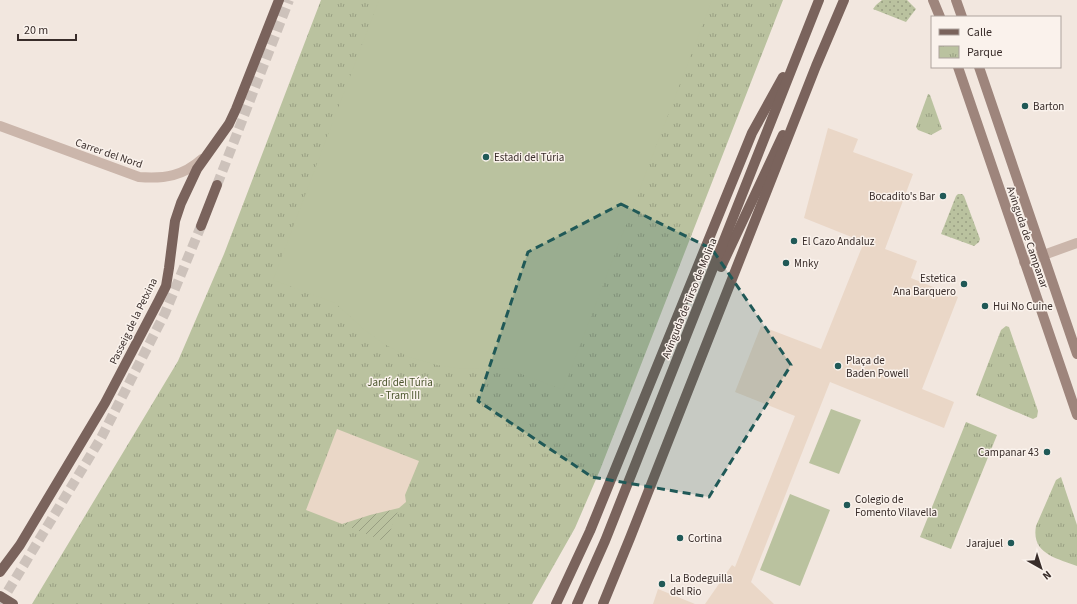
<svg xmlns="http://www.w3.org/2000/svg" width="1077" height="604" viewBox="0 0 1077 604" font-family="'Source Sans 3',sans-serif">
<style>
.grass{fill:url(#grass-dots)}
.park{fill:url(#park-tufts)}
.garden{fill:url(#garden-furrows)}
.pitch{fill:#bac29f}
.plaza{fill:#ead7c7}
.lines{fill:none;stroke-linecap:round;stroke-linejoin:round}
.primary-tunnel{stroke:#cdc2bb;stroke-width:10;stroke-dasharray:10 5;stroke-linecap:butt}
.street{stroke:#cbb6ab;stroke-width:10}
.secondary{stroke:#9e857c;stroke-width:10}
.primary{stroke:#7a635c;stroke-width:10}
.marked{fill:#205957;fill-opacity:0.2;stroke:#205957;stroke-width:3;stroke-dasharray:8 5;stroke-linejoin:round}
.poi-dot{fill:#205957;stroke:#faf2ec;stroke-width:1.5}
.labels{text-anchor:middle;stroke-width:3;stroke-linejoin:round;paint-order:stroke}
.poi-label{font-size:11px;fill:#392d2a;stroke:#faf2ec;text-anchor:start}
.street-label{font-size:11px;fill:#392d2a;stroke:#faf2ec}
.park-label{font-size:11px;fill:#4c562e;stroke:#faf2ec}
</style>
<defs>
<pattern id="grass-dots" width="8" height="8" patternUnits="userSpaceOnUse"><rect width="8" height="8" fill="#bac29f"/><path d="M2 2h.1M6 6h.1" fill="none" stroke="#989e82" stroke-width="1.8" stroke-linecap="round"/></pattern>
<pattern id="park-tufts" width="24" height="20" patternUnits="userSpaceOnUse"><rect width="24" height="20" fill="#bac29f"/><path d="M3 7l-1-3M5 7V3M7 7l1-3M15 17l-1-3M17 17v-4M19 17l1-3" fill="none" stroke="#989e82"/></pattern>
<pattern id="garden-furrows" width="10" height="10" patternUnits="userSpaceOnUse"><rect width="10" height="10" fill="#bac29f"/><path d="M-1 1l2-2M0 10L10 0M9 11l2-2" fill="none" stroke="#989e82"/></pattern>
</defs>
<rect width="100%" height="100%" fill="#f2e7df"/>
<g class="grass">
<polygon points="882,0 907,0 916,9 906,22 873,9 876,5"/>
<polygon points="958,194 962,194 964,196 980,239 979,242 974,246 941,234 956,196"/>
</g>
<g class="park">
<polygon points="321,0 783,0 600,470 575,528 532,604 32,604 178,361 224,254"/>
<polygon points="928,94 930,95 942,129 931,135 918,130 916,127"/>
<polygon points="1006,326 1009,327 1010,330 1038,411 1037,417 1033,419 976,395 1001,330"/>
<polygon points="966,422 997,435 951,549 920,537"/>
<path d="M1061,477l16,48v41c-20,-8 -46,-12 -41,-40l20,-46z"/>
</g>
<polygon class="garden" points="399,508 386,542 342,524 370,515"/>
<g class="pitch">
<polygon points="379,0 712,0 563,390 506,368 462,369 437,365 409,357 384,344 366,331 335,303 273,280"/>
<polygon points="831,409 861,420 839,474 809,463"/>
<polygon points="790,494 830,510 800,586 760,570"/>
</g>
<g class="plaza">
<polygon points="828,128 858,139 853,152 913,174 885,249 917,261 911,278 958,297 922,389 954,402 944,428 830,382 751,582 774,604 705,604 732,565 735,567 795,416 735,392 761,326 821,349 864,242 804,218"/>
<polygon points="337,429 419,461 405,495 406,502 399,508 370,515 342,524 306,510"/>
<polygon points="658,589 695,604 653,604"/>
</g>
<g class="lines">
<g class="primary-tunnel">
<polyline points="217,185 289,0"/>
<polyline points="0,604 101,438 165,313 201,226"/>
</g>
<g class="street">
<path d="M0,126l139,51c26,2 44,-1 63,-18"/>
<polyline points="1024,262 1077,243"/>
</g>
<g class="secondary">
<polyline points="933,0 940,17"/>
<polyline points="956,0 962,17"/>
<polyline points="958,67 1077,415"/>
<polyline points="979,67 1077,354"/>
</g>
<g class="primary">
<polyline points="201,226 217,185"/>
<polyline points="721,267 783,135"/>
<polyline points="0,572 20,545 105,403 159,300 166,286 169,268 175,221 181,203 197,169 229,124 236,109 279,0"/>
<polyline points="0,596 13,604"/>
<polyline points="556,604 590,531 752,133 783,77"/>
<polyline points="577,604 605,541 819,0"/>
<polyline points="603,604 630,538 816,66 844,0"/>
</g>
</g>
<path class="marked" d="M621,204l91,45 79,116 -82,132 -117,-20 -114,-76 50,-149z"/>
<g class="poi-dot">
<circle cx="1025" cy="106" r="4"/>
<circle cx="486" cy="157" r="4"/>
<circle cx="943" cy="196" r="4"/>
<circle cx="794" cy="241" r="4"/>
<circle cx="786" cy="263" r="4"/>
<circle cx="964" cy="284" r="4"/>
<circle cx="985" cy="306" r="4"/>
<circle cx="838" cy="366" r="4"/>
<circle cx="1047" cy="452" r="4"/>
<circle cx="847" cy="505" r="4"/>
<circle cx="680" cy="538" r="4"/>
<circle cx="1011" cy="543" r="4"/>
<circle cx="662" cy="584" r="4"/>
</g>
<g class="labels">
<g class="poi-label">
<text x="1033" y="110">Barton</text>
<text x="494" y="161">Estadi del Túria</text>
<text x="935" y="200" text-anchor="end">Bocadito's Bar</text>
<text x="802" y="245">El Cazo Andaluz</text>
<text x="794" y="267">Mnky</text>
<text x="956" y="282" text-anchor="end">Estetica<tspan x="956" dy="13">Ana Barquero</tspan></text>
<text x="993" y="310">Hui No Cuine</text>
<text x="846" y="364">Plaça de<tspan x="846" dy="13">Baden Powell</tspan></text>
<text x="1039" y="456" text-anchor="end">Campanar 43</text>
<text x="855" y="503">Colegio de<tspan x="855" dy="13">Fomento Vilavella</tspan></text>
<text x="688" y="542">Cortina</text>
<text x="1003" y="547" text-anchor="end">Jarajuel</text>
<text x="670" y="582">La Bodeguilla<tspan x="670" dy="13">del Rio</tspan></text>
</g>
<g class="street-label">
<text transform="translate(109 153) rotate(19)" y="4">Carrer del Nord</text>
<text transform="translate(1028 237) rotate(71)" y="4">Avinguda de Campanar</text>
<text transform="translate(689 298) rotate(-68)" y="4">Avinguda de Tirso de Molina</text>
<text transform="translate(133 321) rotate(-64)" y="4">Passeig de la Petxina</text>
</g>
<g class="park-label">
<text x="400" y="386">Jardí del Túria<tspan x="400" dy="13">- Tram III</tspan></text>
</g>
</g>
<rect x="931" y="16" width="130" height="52" fill="#faf2ec" stroke="#ada39e"/>
<rect x="939" y="29" width="20" height="6" fill="#7a635c" stroke="#ada39e"/>
<text x="967" y="36" font-size="12" fill="#392d2a">Calle</text>
<rect x="939" y="46" width="20" height="12" fill="url(#park-tufts)" stroke="#ada39e"/>
<text x="967" y="56" font-size="12" fill="#392d2a">Parque</text>
<g transform="translate(1041 568) rotate(141)" stroke="#faf2ec" stroke-width="3" paint-order="stroke">
<path d="M0-3L7 15L0 10L-7 15Z" fill="#392d2a"/>
<text y="-6" font-size="11" font-weight="bold" text-anchor="middle" fill="#392d2a">N</text>
</g>
<path d="M18 34v6h58v-6" fill="none" stroke="#392d2a" stroke-width="2"/>
<text x="24" y="34" font-size="12" fill="#392d2a" stroke="#faf2ec" stroke-width="3" paint-order="stroke">20 m</text>
</svg>
